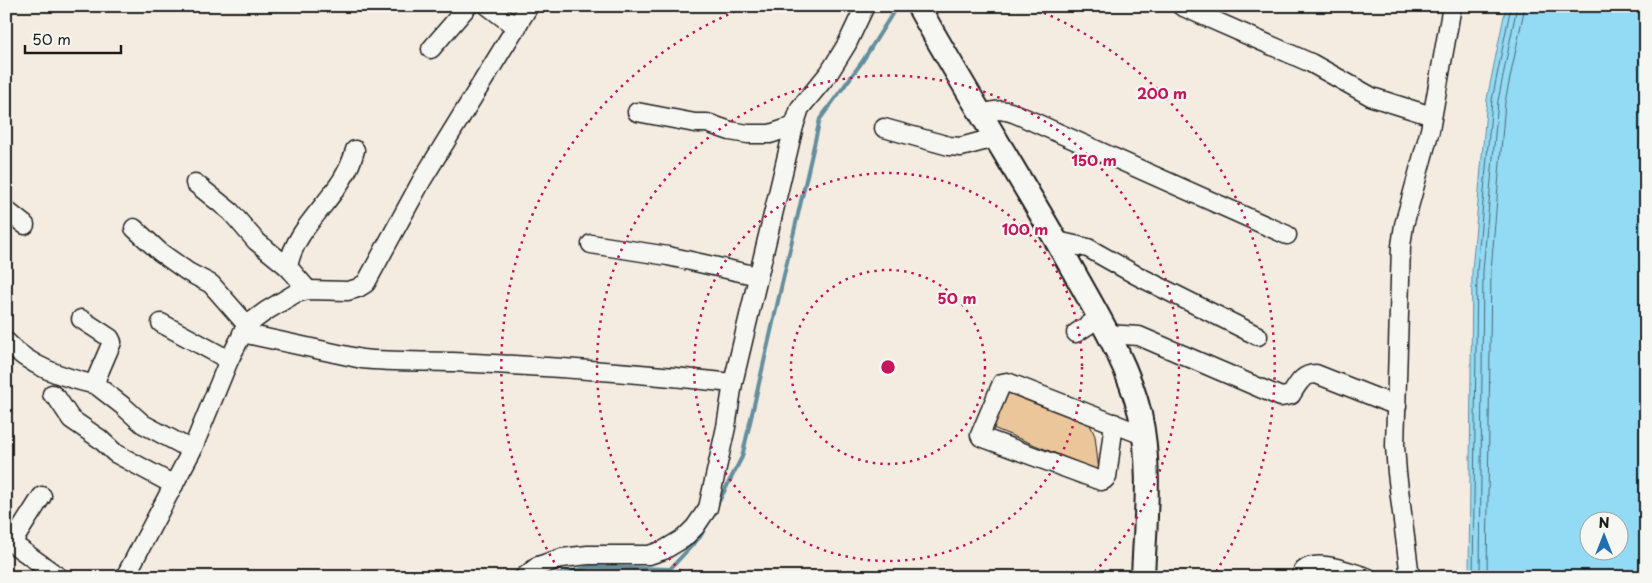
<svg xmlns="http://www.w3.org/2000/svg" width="1652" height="583" viewBox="0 0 1652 583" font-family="'Playpen Sans',sans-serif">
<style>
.water{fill:#93daf5;stroke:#638e9e;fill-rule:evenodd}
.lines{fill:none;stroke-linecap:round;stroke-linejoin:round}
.shore{stroke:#4c6873;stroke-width:1}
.stream{stroke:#638e9e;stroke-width:4}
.building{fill:#ebc69b;stroke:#1c1c1c}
.minor-casing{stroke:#1c1c1c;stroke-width:21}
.major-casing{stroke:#1c1c1c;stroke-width:26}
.minor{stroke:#f6f6f2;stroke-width:18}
.major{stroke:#f6f6f2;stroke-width:22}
.ring{fill:none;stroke:#c2185b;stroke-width:2.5;stroke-dasharray:2.5 5}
.centre{fill:#c2185b;stroke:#f6f6f2;stroke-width:2.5}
.ring-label{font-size:15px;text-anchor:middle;font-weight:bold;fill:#c2185b;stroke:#f6f6f2;stroke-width:4.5;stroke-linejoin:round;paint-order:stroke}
</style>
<rect width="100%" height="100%" fill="#f4ece1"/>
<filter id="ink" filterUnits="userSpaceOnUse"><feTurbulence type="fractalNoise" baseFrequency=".02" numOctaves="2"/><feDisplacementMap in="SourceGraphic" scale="10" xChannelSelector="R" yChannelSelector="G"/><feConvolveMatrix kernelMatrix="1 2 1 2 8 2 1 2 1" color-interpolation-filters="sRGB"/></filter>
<g filter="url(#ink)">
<path class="water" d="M1506,6h140v571h-177l3,-306 15,-172zM1590,520h30v30h-30z"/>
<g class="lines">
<g class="shore">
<polyline points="1473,577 1477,271 1492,100 1511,6"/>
<polyline points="1480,577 1483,271 1498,101 1517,6"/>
<polyline points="1487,577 1491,271 1505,102 1525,6"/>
</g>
<g class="stream">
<polyline points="716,507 742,457 820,119 862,62 894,11"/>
<polyline points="548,577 590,567 670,569 700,537 708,522"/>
</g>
</g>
<polygon class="building" points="1005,390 1089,422 1095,436 1099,471 988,426"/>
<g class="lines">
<g class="minor-casing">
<g id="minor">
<polyline points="488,6 517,28"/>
<polyline points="1181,6 1311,63 1372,97 1432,116"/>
<polyline points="431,49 468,6"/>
<polyline points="637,112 695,123 707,123 730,131 748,134 770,134 794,126"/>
<path d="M981,115c13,-6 22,-6 35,-1l271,121"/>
<polyline points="884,128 949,146 961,147 994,138"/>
<polyline points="195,183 231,212 256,241 288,267"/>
<polyline points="6,210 25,225"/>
<polyline points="134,228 160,252 188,272 211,284 247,325"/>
<polyline points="1057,241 1088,248 1136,275 1258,336"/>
<polyline points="591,244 668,256 758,276"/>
<path d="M308,290l-20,-23c8,-45 56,-71 67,-117"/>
<polyline points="81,319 110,338 112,342 97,377 96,385 123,406 143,424 192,450"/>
<polyline points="161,323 229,360"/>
<path d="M242,333l120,26c30,3 60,2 91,3 93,4 187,11 280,21"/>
<polyline points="1076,333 1099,318"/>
<path d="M1108,334l31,2 142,61 10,-2c7,-11 11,-21 25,-21l81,32"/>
<path d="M6,341c24,26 56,36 90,44"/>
<polyline points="52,394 57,398 71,419 100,439 115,453 174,485"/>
<polyline points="1114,423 1107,477 1104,480 1101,481 981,437 980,435 1002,383 1007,382 1143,435"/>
<polyline points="6,539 59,577"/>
<polyline points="12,543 42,496"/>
<polyline points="125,577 192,450 229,360 247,325 266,311 296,293 308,290 348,291 358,288 366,283 422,180 529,6"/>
<polyline points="524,577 538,566 562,558 588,555 649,555 664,550 684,538 695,527 708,508 726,427 733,383 794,126 800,108 829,73 847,44 865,6"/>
<path d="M1300,577c1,-3 2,-5 4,-7 13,-12 49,3 63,7"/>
<polyline points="1410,577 1397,473 1395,446 1401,246 1404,225 1430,130 1452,6"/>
</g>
</g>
<g class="major-casing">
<path id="major" d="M918,6c51,91 107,178 157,268 25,45 53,90 65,140 12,53 5,110 3,163"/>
</g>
<use href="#minor" class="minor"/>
<use href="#major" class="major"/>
</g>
</g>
<g class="ring">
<circle cx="888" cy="367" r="97"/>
<circle cx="888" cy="367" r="194"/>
<path d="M686 576A291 291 0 1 1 1090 576"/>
<path d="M562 575A387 387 0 0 1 746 7M1030 7A387 387 0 0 1 1214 575"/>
</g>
<circle cx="888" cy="367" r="8" class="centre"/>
<g class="ring-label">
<text x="1162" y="99">200 m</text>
<text x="1094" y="166">150 m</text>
<text x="1025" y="235">100 m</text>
<text x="957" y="304">50 m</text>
</g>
<rect width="1652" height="583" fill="none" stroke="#f6f6f2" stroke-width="25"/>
<rect x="12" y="12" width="1627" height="558" fill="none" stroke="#1c1c1c" stroke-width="2" filter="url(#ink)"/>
<g transform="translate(1604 536)"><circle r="24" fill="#f6f6f2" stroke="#9f9f9c"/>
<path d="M0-4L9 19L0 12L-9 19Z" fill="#1f6fb2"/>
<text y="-8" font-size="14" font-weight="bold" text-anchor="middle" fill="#1c1c1c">N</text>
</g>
<path d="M25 45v8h96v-8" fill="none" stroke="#1c1c1c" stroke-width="2.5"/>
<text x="32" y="45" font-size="15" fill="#1c1c1c" stroke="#f6f6f2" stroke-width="4" paint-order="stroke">50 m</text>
</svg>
